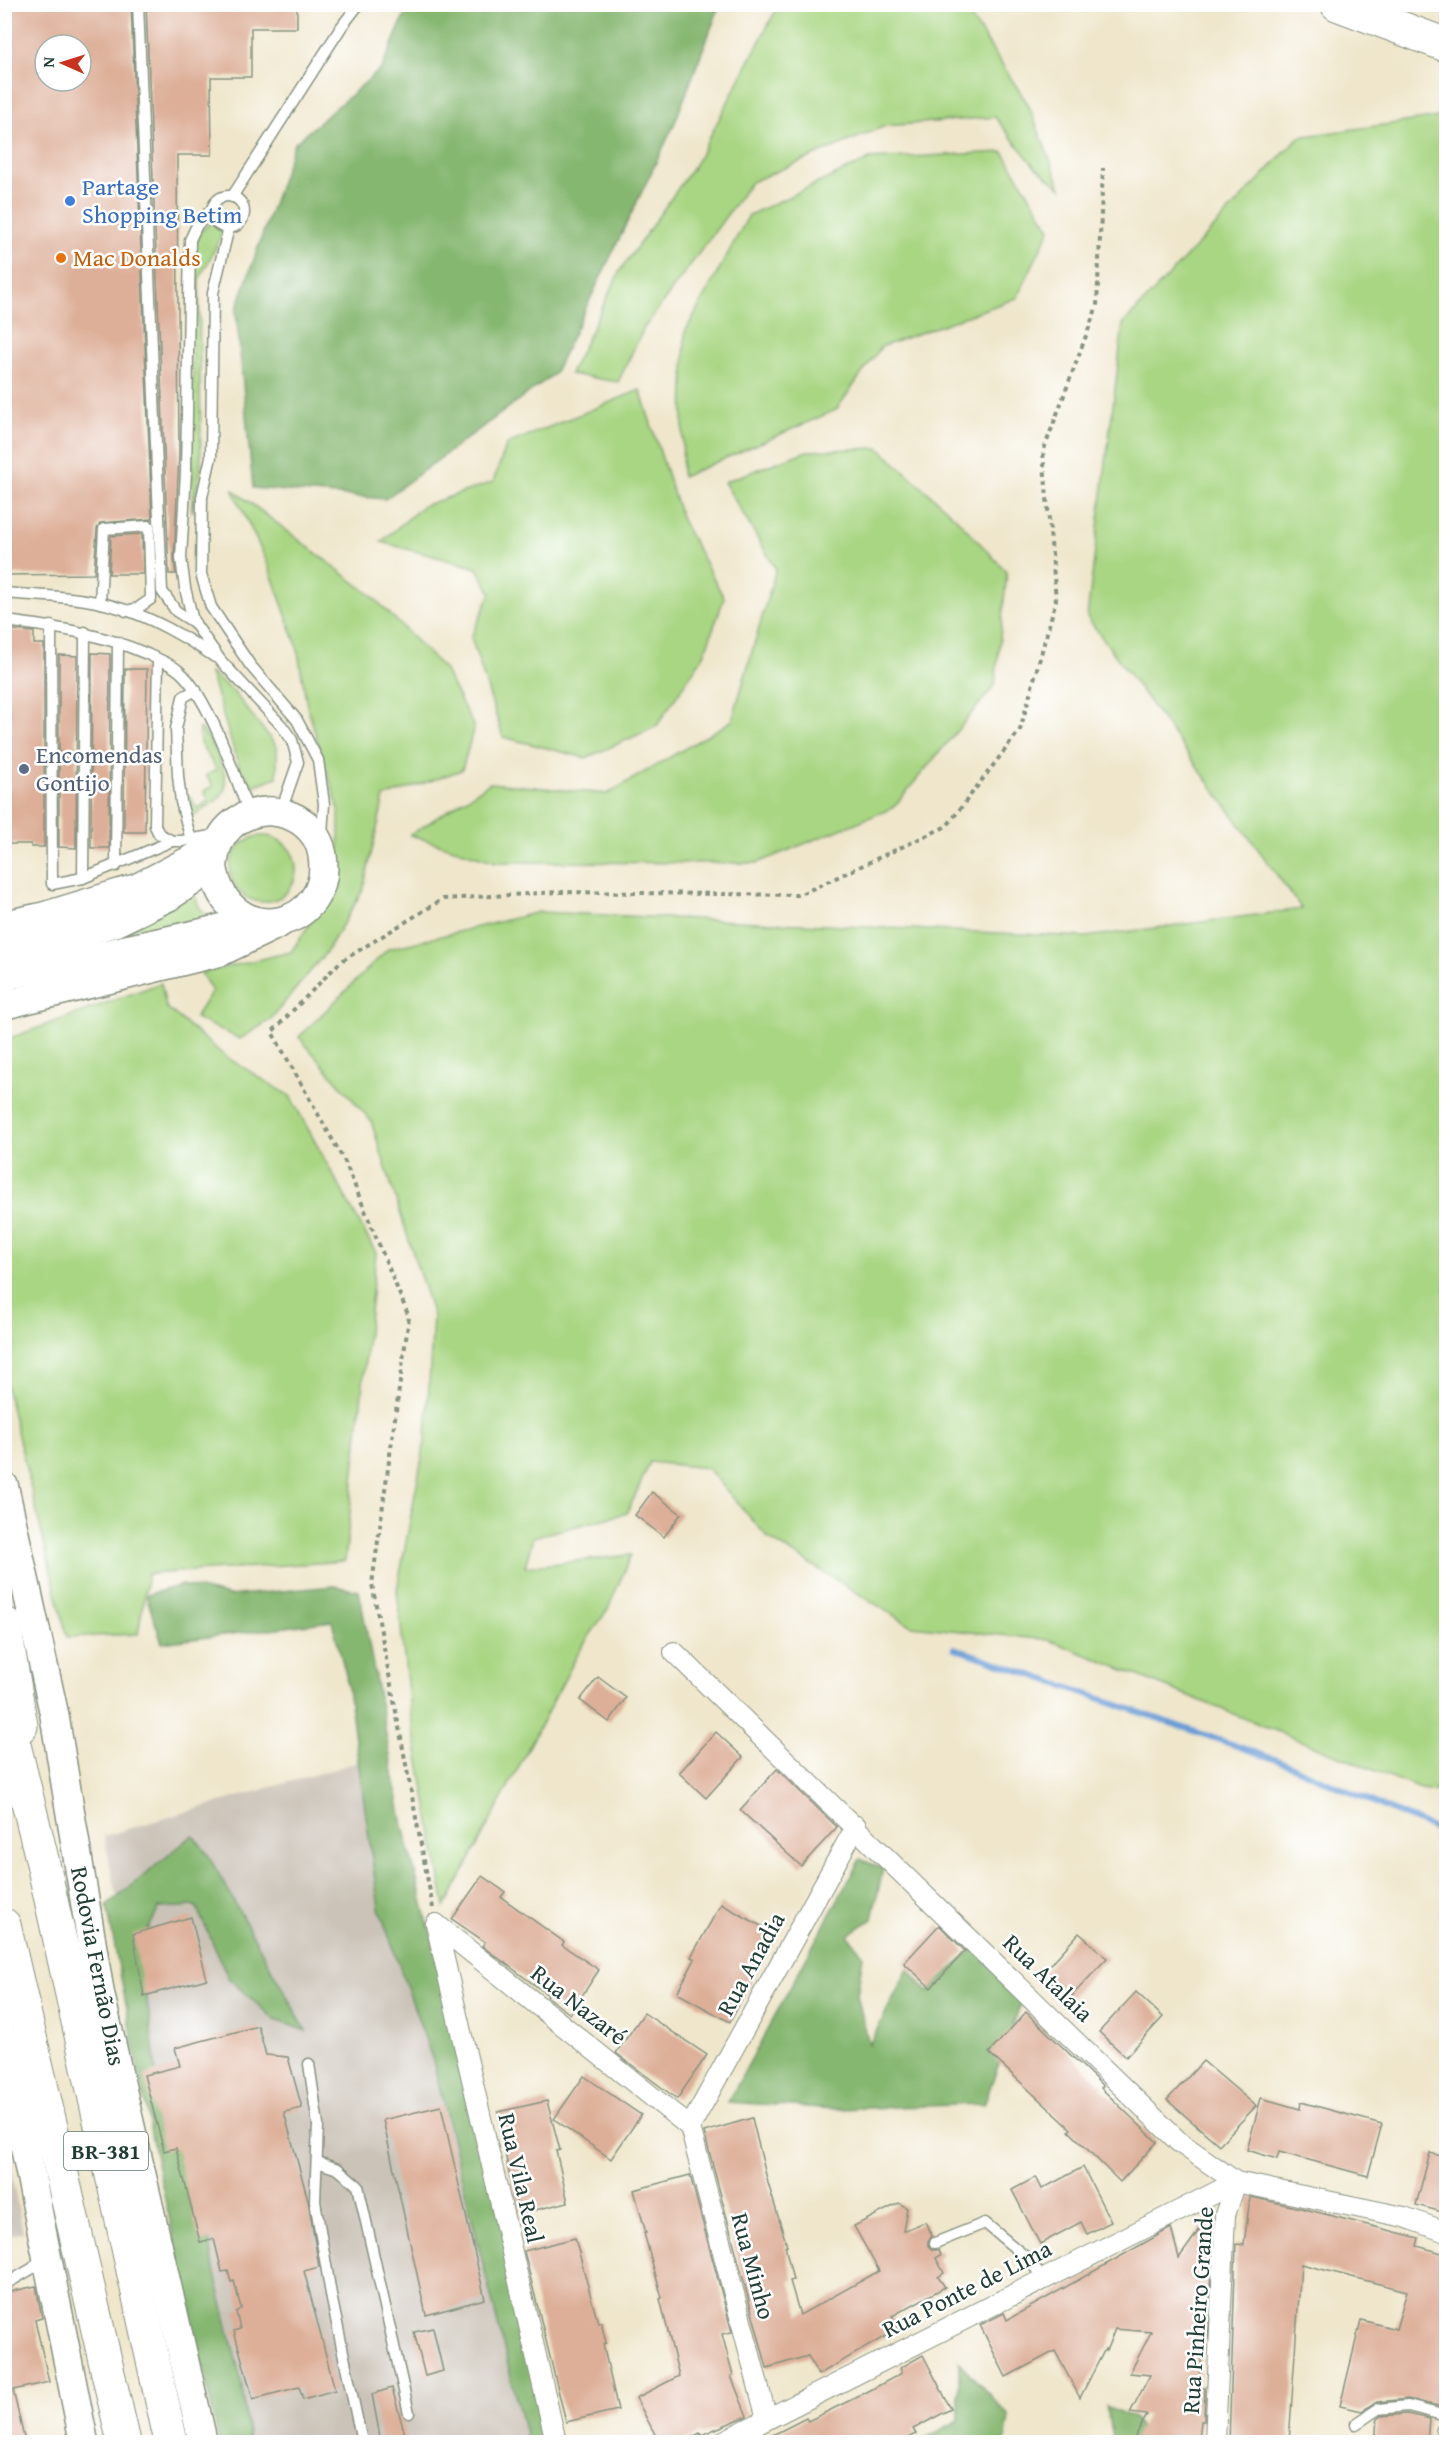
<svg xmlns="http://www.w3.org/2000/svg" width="1451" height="2447" viewBox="0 0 1451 2447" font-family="'Gentium Book Plus',serif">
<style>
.industrial{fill:#cbc3b8}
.green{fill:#a9d683;stroke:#648a5c;stroke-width:1.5}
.forest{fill:#86b771;stroke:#527a52;stroke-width:1.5}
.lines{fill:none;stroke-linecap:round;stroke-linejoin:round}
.stream{stroke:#6b9dd6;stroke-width:6}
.building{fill:#ddaf98;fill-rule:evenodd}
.lane-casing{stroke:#879280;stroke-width:13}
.street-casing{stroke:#879280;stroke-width:22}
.secondary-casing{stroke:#879280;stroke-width:31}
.highway-casing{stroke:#879280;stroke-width:35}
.path{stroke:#879280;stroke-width:4;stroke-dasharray:4.5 4.5;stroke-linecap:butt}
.lane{stroke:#fff;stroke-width:10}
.street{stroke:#fff;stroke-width:20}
.secondary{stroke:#fff;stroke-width:28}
.highway{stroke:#fff;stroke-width:33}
.shop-dot{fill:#3f7fe0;stroke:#fff;stroke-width:2}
.food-dot{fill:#e8710a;stroke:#fff;stroke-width:2}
.service-dot{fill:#5c6f8a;stroke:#fff;stroke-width:2}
.labels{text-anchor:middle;stroke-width:5;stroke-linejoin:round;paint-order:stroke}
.shield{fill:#fff;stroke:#627771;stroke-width:1.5}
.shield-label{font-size:22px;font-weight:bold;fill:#1f3d34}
.shop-label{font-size:24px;fill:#366cbe;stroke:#fff;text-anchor:start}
.food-label{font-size:24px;fill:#c56008;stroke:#fff;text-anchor:start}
.service-label{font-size:24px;fill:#4e5e75;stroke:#fff;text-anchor:start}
.street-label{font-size:24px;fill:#1f3d34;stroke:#fff}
</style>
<rect width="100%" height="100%" fill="#fff"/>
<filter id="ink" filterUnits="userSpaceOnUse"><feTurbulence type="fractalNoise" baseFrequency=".0167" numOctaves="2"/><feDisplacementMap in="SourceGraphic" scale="12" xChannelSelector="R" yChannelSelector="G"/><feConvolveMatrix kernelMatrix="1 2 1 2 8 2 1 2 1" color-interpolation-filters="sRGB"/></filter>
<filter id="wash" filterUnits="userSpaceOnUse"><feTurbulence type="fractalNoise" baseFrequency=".008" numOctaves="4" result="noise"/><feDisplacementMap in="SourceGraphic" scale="24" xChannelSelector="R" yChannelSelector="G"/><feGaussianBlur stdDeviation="1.35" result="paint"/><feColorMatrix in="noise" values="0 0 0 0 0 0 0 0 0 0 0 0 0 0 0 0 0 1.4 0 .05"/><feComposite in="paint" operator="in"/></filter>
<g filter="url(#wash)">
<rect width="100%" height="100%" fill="#efe6cb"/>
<g class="industrial">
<polygon points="372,1758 543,2442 234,2442 104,1836"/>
<polygon points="4,2138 23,2232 5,2237 4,2237"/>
</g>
<g class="green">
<polygon points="785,5 963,5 1028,104 1061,188 1035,167 995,117 885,126 751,182 644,328 618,382 570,374 620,271 696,163 777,8"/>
<polygon points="1446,116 1446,1793 1421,1789 1049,1640 911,1626 768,1538 707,1468 650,1462 627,1513 533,1537 525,1567 631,1555 608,1609 581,1648 445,1907 410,1711 397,1590 426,1436 433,1316 371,1121 299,1037 388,949 539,912 1086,937 1302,909 1087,617 1123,324 1299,137"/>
<polygon points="1003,152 1050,229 1017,298 881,347 836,410 682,477 685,332 749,215 870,159"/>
<polygon points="213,221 217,228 224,231 199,280 201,469 192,512 193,252 200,232"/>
<polygon points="640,390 682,520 724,598 704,655 656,727 586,758 503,737 471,637 491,593 477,568 381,542 423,506 493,482 507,444"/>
<polygon points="879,448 956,518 1007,572 995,685 893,808 757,863 496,862 410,835 490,783 607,794 732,721 776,569 724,482 807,451"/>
<polygon points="232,489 371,595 444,669 474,727 462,770 384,797 363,890 327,951 270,1020 240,1039 195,1018 212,991 201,973 291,952 339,880 339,810 307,706 297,646 267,562"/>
<polygon points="210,673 232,690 277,747 277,777 253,786 239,767"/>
<path d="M199,728c13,10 35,53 23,67 -7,8 -19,14 -27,20l-6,-1 -4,-14 4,-4 8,12 12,-7 -5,-10 9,-5 -7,-11 11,-5 -17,-27z"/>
<circle cx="263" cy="869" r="33"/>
<polygon points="193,890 199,907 213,922 100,943"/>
<polygon points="161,983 166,1007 226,1057 290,1096 376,1253 345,1561 148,1574 138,1634 67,1637 5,1382 5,1040"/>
</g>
<g class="forest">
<polygon points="409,5 720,5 674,125 554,374 385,499 253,488 236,311 294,144 382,68"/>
<polygon points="182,1585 229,1596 334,1586 359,1591 403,1826 475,2106 556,2442 527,2442 433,2061 379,1908 346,1675 332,1621 162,1643 146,1595"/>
<polygon points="193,1835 208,1855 306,2031 275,2020 229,1979 196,1906 159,1908 140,1946 158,2084 201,2191 215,2274 241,2380 249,2442 219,2442 155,2154 107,1906"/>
<polygon points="860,1859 883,1869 872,1919 848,1935 863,1955 857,1995 869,2045 908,1969 928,1992 973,1949 1023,1998 984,2104 837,2109 728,2102"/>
<polygon points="959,2362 1009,2416 1005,2442 919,2442 959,2420"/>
<polygon points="1106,2406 1134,2418 1148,2442 1113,2442"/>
</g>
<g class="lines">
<polyline class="stream" points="954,1648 1277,1760 1435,1829 1446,1829"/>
</g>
<g id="blocks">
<g class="building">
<path d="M4,4h127l21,515 -52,4 -3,6 -3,45 -90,1zM45,45h36v36h-36z"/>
<polygon points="146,4 297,4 297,28 251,28 251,77 211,77 212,155 177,155 179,454 174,558 176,574 169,574"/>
<polygon points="142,534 143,574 109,574 111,536"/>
<polygon points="4,629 34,632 34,644 44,644 44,847 31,847 31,844 4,844"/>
<polygon points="92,653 110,654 109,848 91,848"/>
<polygon points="59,655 77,656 76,848 59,847"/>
<polygon points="125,669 147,669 145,832 124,832"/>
<polygon points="652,1492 681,1514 664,1537 635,1515"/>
<polygon points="598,1677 626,1698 609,1722 580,1700"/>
<polygon points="716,1732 743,1757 706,1798 679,1773"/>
<polygon points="777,1769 837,1827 801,1866 740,1810"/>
<polygon points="482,1876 505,1892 501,1897 564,1942 562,1945 599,1970 570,2014 547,1997 548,1995 482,1946 485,1942 452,1919"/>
<polygon points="721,1904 776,1934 730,2022 677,1993 695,1959 691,1957"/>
<polygon points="191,1917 207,1979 144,1996 133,1934"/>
<polygon points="939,1925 965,1951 931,1988 904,1963"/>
<polygon points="1079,1933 1107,1958 1069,1999 1042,1974"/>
<polygon points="1136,1992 1163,2017 1126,2057 1099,2032"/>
<polygon points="1026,2012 1103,2086 1101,2088 1157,2142 1120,2182 1069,2131 1071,2129 989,2053"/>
<polygon points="644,2013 707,2055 677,2099 616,2053"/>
<polygon points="258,2026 266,2055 288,2057 302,2108 284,2112 308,2200 319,2267 304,2271 335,2390 303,2399 299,2387 253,2399 234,2331 240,2329 236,2312 241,2308 234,2281 231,2282 228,2271 222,2272 214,2239 200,2242 176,2148 164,2151 144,2075 180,2066 175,2048"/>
<polygon points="1203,2061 1256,2106 1219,2145 1167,2100"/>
<polygon points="584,2076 641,2115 611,2159 554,2119"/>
<polygon points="1261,2098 1300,2109 1301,2102 1382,2124 1368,2176 1279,2152 1277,2159 1247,2150"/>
<polygon points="547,2101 560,2150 556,2151 568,2202 519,2214 508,2168 498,2112"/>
<polygon points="441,2106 485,2299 426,2315 383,2120"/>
<polygon points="752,2118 768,2183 787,2246 785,2246 793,2280 790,2281 800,2315 879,2271 854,2226 899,2203 907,2208 903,2231 925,2222 932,2236 928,2241 928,2246 933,2250 939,2250 941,2255 936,2258 944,2273 938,2277 945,2287 892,2316 898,2329 818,2375 808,2356 767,2368 704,2132"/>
<polygon points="1430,2153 1446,2157 1446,2213 1416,2205"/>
<polygon points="1083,2167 1111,2222 1087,2234 1081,2222 1040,2244 1012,2190 1036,2177 1042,2189"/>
<polygon points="690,2175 732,2332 722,2334 733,2375 731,2376 747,2416 701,2435 700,2433 683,2442 659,2442 636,2398 679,2376 660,2299 662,2298 644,2233 646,2233 634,2190"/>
<polygon points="1250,2197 1305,2209 1419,2238 1417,2246 1446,2254 1446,2388 1442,2407 1408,2399 1377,2402 1362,2411 1340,2406 1361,2320 1396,2329 1407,2291 1301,2264 1289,2442 1229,2442 1236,2244 1244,2245"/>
<polygon points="1210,2215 1209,2243 1212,2243 1208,2338 1204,2338 1198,2388 1205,2388 1204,2421 1201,2421 1199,2442 1132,2442 1147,2415 1130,2413 1150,2375 1130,2373 1151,2332 1115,2329 1106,2351 1105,2349 1080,2398 1055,2351 1006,2377 980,2325 1004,2313 1007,2320 1171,2228 1179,2258"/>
<polygon points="575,2238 598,2323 601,2322 606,2343 603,2344 618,2410 566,2422 524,2251"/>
<polygon points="36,2286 42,2318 35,2320 49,2382 13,2390 25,2442 4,2442 4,2293"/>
<polygon points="433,2328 443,2371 425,2376 414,2332"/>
<polygon points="923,2355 951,2409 913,2429 916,2434 899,2442 759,2442 806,2418 808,2421 865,2393 902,2373 900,2368"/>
<polygon points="392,2388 407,2442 381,2442 372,2394"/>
<polygon points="1407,2414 1429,2419 1427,2442 1375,2442 1377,2419 1381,2416"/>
</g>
</g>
</g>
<g filter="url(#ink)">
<use href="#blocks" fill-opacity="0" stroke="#879280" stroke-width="1.5"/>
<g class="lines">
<g class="lane-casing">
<g id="lane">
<polyline points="138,4 162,591 176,611 195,623"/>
<circle cx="228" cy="212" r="16"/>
<polyline points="232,197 342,26 359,4"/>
<polyline points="212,209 197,225 190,240 186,472 181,558 185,588 193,621 221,661 282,726 292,740 298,762 281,811"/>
<polyline points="229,227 213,293 211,457 202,497 201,574 211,607 250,665 297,720 318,760 324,804 322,834"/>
<path d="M4,593c37,3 76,3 112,14 36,10 69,30 99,50"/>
<polyline points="100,603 104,529 149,526 151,599 138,608 126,611"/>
<path d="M4,621c52,6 95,12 143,33 10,5 23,9 32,17 29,24 57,106 70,143"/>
<polyline points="51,626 52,884 83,878 172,841 182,841 217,835"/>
<polyline points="158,659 155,826 159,834 172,841"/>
<polyline points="191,840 181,802 178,776 176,729 183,697 196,690"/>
<polyline points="116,866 118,642"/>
<polyline points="83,878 85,632"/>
<polyline points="309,2064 318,2125 315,2201 332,2300 362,2442"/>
<polyline points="317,2162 338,2169 358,2186 409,2413"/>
<polyline points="935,2243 985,2223 1028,2259 1044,2279"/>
<polyline points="4,2285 33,2268 42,2257"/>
<polyline points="1356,2424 1378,2409 1408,2406 1446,2416"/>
</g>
</g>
<g class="street-casing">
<g id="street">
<polyline points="674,1652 1179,2142 1236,2182 1404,2217 1446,2232"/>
<polyline points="436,1924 556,2442"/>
<polyline points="436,1924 690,2127"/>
<polyline points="690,2127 856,1826"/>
<polyline points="690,2127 767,2419"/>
<polyline points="722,2442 1236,2182"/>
<polyline points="1215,2442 1225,2215 1236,2182"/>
<polyline points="1445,2442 1446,2432"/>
</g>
</g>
<g class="secondary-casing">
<g id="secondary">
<polyline points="4,925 42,917 137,888 210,850"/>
<path d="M4,954l112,-32 52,-25 45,-30c1,-7 2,-16 5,-23 12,-28 45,-40 73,-28 15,6 28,20 31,37 15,76 -94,102 -109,14"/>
<polyline points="4,976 198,934 253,920"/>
<polyline points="4,1005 220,952 280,923"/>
<polyline points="4,1486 54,1713 100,1994 203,2442"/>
<polyline points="4,2042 84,2442"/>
</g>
</g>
<g class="highway-casing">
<g id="highway">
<polyline points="1337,4 1446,45"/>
<polyline points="4,1623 21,1726"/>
<polyline points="4,1704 42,1859 171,2442"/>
<polyline points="4,1925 124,2442"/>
</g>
</g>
<polyline class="path" points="433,1908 372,1584 409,1317 345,1162 272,1032 340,962 443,899 559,892 799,895 947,826 1020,730 1056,600 1043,452 1097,306 1103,168"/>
<use href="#lane" class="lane"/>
<use href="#street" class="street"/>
<use href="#secondary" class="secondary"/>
<use href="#highway" class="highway"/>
</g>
</g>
<circle class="shop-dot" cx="70" cy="201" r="6"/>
<circle class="food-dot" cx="61" cy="258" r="6"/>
<circle class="service-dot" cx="24" cy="769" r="6"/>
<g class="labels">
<rect class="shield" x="64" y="2132" width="84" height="38" rx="4.5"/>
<g class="shield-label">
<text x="106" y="2159">BR-381</text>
</g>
<g class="shop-label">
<text x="82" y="195">Partage<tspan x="82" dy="28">Shopping Betim</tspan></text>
</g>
<g class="food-label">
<text x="73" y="266">Mac Donalds</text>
</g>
<g class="service-label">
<text x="36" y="763">Encomendas<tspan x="36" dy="28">Gontijo</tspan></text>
</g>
<g class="street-label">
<text transform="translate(751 1964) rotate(-61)" y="8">Rua Anadia</text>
<text transform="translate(98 1966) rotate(79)" y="8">Rodovia Fernão Dias</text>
<text transform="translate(1048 1978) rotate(44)" y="8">Rua Atalaia</text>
<text transform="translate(579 2005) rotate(38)" y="8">Rua Nazaré</text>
<text transform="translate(521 2178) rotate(77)" y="8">Rua Vila Real</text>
<text transform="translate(753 2266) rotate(75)" y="8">Rua Minho</text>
<text transform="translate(967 2289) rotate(-27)" y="8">Rua Ponte de Lima</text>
<text transform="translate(1198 2310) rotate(-86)" y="8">Rua Pinheiro Grande</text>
</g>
</g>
<rect width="1451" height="2447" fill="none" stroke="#fff" stroke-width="24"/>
<g transform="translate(63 63) rotate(273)"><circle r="28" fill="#ffffff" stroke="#a5b1ae" stroke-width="1.5"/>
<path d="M0-4.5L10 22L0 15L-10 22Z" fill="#c8321e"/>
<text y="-9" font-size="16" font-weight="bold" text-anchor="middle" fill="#1f3d34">N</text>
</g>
</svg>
